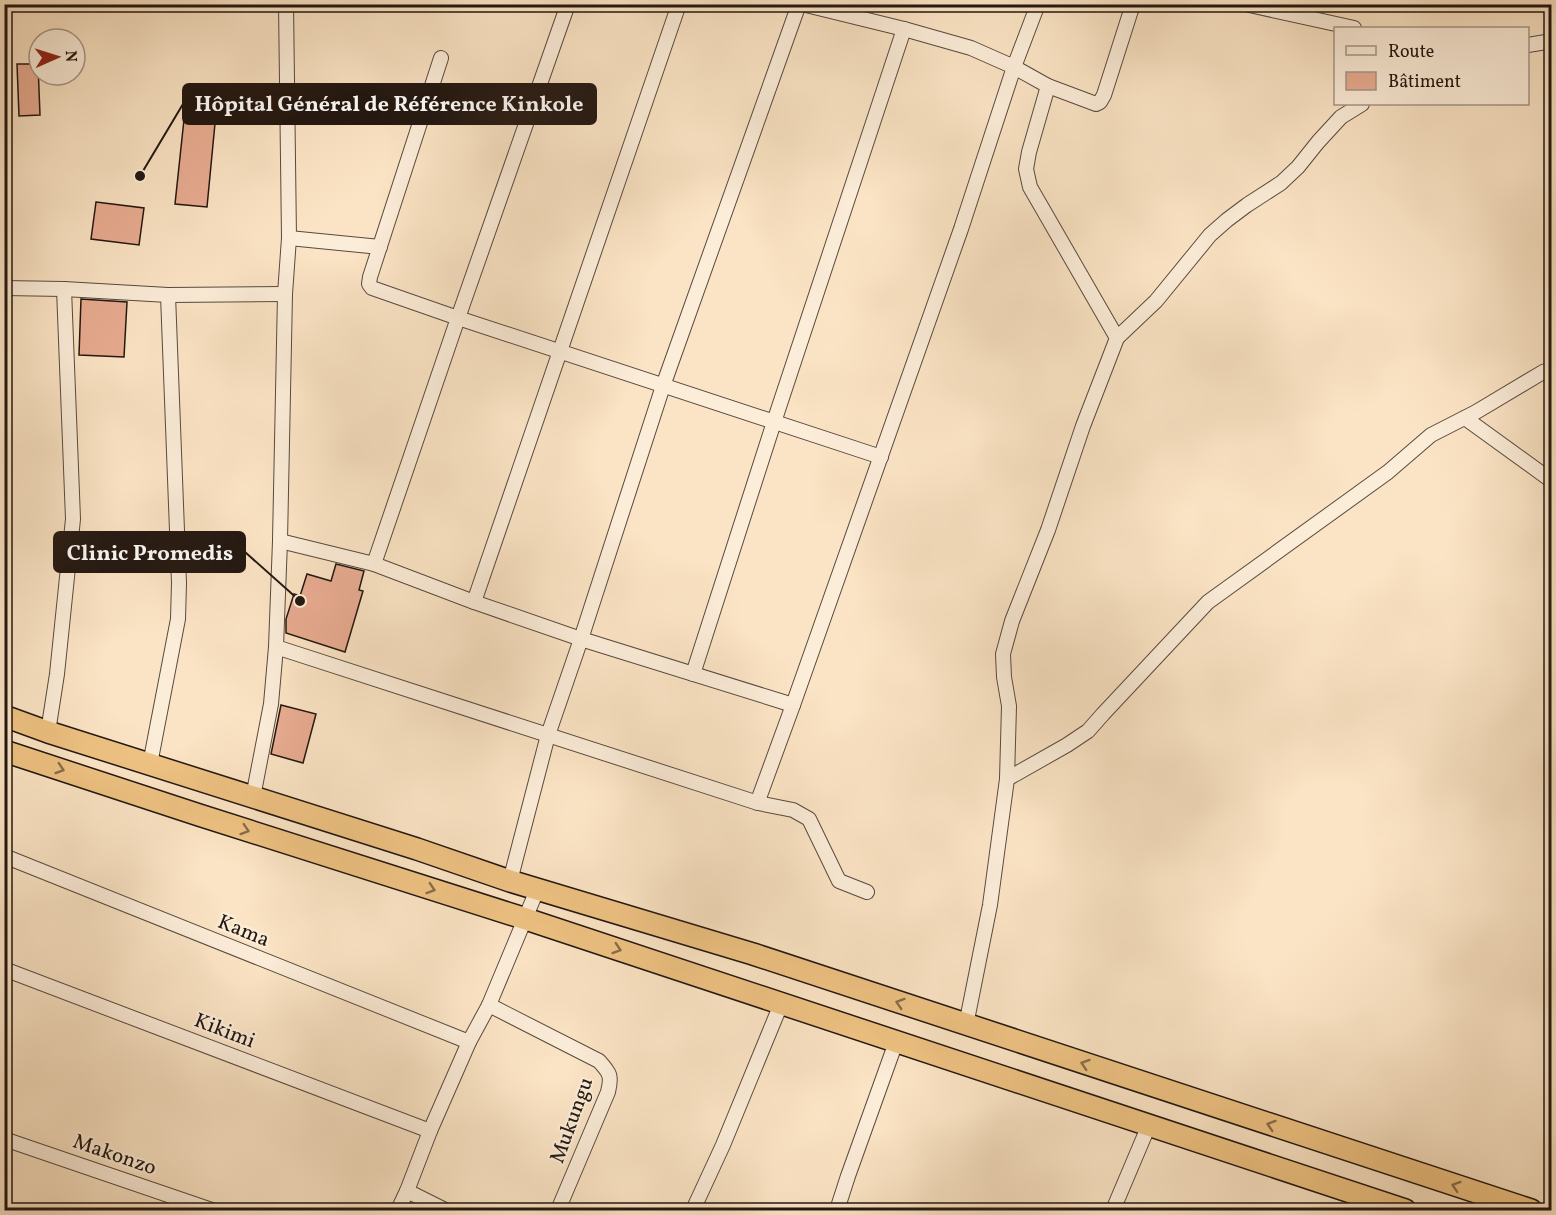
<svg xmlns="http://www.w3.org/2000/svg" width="1556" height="1215" viewBox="0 0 1556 1215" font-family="Vollkorn,serif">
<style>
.building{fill:#e9ac92;stroke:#221711;stroke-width:1.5}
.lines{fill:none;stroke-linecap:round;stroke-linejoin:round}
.minor-casing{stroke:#584a3e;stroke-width:16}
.trunk-casing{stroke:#221711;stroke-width:24}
.minor{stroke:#fcedd9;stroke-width:14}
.trunk{stroke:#eec282;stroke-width:21}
.oneway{stroke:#886c4a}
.labels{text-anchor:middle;stroke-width:4.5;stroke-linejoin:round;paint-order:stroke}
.street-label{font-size:21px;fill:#221711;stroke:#fcedd9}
.leader{fill:none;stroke:#221711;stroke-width:2}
.callout-dot{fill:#221711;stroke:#fcedd9;stroke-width:2}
.callout{fill:#221711;stroke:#221711;stroke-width:2}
.callout-label{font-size:22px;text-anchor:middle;font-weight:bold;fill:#fff}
</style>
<rect width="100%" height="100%" fill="#fbe4c5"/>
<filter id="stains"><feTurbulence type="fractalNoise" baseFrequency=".00333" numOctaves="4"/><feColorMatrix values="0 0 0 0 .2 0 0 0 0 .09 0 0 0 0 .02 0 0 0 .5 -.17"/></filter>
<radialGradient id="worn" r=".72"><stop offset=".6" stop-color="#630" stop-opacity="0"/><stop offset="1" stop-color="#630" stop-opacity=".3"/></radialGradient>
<g class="building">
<polygon points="17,64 38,64 40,115 19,116"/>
<polygon points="185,110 216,113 207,207 175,204"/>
<polygon points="96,202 144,208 139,245 91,239"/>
<polygon points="81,299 127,302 124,357 79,355"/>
<polygon points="336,564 364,571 359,590 363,591 345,652 286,633 286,619 294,594 300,596 307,574 331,581"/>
<polygon points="281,705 316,714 303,763 271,754"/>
</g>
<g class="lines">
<g class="minor-casing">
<g id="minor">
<polyline points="802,4 904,29 971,48 1014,67 1048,86 1096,104 1100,102 1104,95 1133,4"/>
<polyline points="1245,4 1354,28"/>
<polyline points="1528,45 1552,41"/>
<polyline points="441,58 370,277 369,284 372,288 458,318 881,457"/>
<polyline points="1048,86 1029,152 1026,169 1030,187 1117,338"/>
<polyline points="289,238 380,247"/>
<polyline points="4,288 64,289 168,295 285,294"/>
<polyline points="1465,418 1552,481"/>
<polyline points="280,541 374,564 474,602 581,639 793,705"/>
<polyline points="374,564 458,318 568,4"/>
<polyline points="474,602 679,4"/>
<polyline points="276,647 758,803"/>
<polyline points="693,674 774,422 904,29"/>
<polyline points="48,732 57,674 73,519 64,289"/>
<polyline points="150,764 178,619 179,583 168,295"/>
<polyline points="1007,779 1067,745 1088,731 1103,714 1208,602 1388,472 1431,435 1476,412 1543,372 1552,369"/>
<polyline points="253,797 271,704 276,647 280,541 285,294 289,238 286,4"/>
<polyline points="4,856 469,1042"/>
<polyline points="510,881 548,735 581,639 663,386 799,4"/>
<polyline points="867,892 839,881 809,819 793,810 758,803 759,798 793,705 961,229 1014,67 1038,4"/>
<polyline points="4,969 430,1131"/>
<path d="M489,1005l110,56c11,12 13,15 9,31l-50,118"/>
<polyline points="966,1025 990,905 1007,779 1009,706 1004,677 1003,654 1012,621 1048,530 1083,426 1117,338 1156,301 1210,235 1227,220 1247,205 1281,183 1298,167 1318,142 1341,117 1362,104"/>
<polyline points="4,1139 212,1210"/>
<polyline points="407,1191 445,1210"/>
<polyline points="398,1210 407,1191 430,1131 469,1042 489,1005 537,890"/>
<polyline points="693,1210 723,1145 781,1004"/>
<polyline points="837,1210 848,1176 896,1042"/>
<polyline points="1113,1210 1149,1125"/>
</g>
</g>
<g class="trunk-casing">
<g id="trunk">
<polyline points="4,716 48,732 417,849 510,881 753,954 1531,1210"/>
<polyline points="4,751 199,815 526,919 1405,1210"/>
</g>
</g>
<use href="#minor" class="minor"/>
<use href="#trunk" class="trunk"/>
</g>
<defs><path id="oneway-chevron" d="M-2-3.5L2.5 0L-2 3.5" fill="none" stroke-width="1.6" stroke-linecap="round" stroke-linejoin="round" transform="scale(1.5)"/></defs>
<g class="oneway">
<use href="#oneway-chevron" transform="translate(60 769) rotate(18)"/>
<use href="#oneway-chevron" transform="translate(245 830) rotate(18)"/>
<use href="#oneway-chevron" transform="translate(431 889) rotate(18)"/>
<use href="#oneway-chevron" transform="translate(617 949) rotate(18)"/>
<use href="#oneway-chevron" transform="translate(900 1003) rotate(-162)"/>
<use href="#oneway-chevron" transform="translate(1085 1064) rotate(-162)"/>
<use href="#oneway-chevron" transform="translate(1271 1125) rotate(-162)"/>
<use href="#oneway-chevron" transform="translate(1456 1186) rotate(-162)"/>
</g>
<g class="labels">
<g class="street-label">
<text transform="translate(244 930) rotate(22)" y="7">Kama</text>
<text transform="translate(225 1030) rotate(21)" y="7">Kikimi</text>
<text transform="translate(571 1120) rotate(-70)" y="7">Mukungu</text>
<text transform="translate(115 1154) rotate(19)" y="7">Makonzo</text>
</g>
</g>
<path class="leader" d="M140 176L183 104M300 601L245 552"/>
<g class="callout-dot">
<circle cx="140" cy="176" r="6"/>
<circle cx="300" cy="601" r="6"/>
</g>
<g class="callout">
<rect x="183" y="84" width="413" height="40" rx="6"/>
<rect x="54" y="532" width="191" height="40" rx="6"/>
</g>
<g class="callout-label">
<text x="389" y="111">Hôpital Général de Référence Kinkole</text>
<text x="150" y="560">Clinic Promedis</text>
</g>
<rect width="1556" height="1215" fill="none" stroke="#fbe4c5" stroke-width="24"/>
<rect x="6" y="6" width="1544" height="1203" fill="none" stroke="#221711" stroke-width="3"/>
<rect x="12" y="12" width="1532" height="1191" fill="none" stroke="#221711" stroke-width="1.5"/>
<rect x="1334" y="27" width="195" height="78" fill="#fcedd9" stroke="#a59789" stroke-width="1.5"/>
<rect x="1346" y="46" width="30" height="9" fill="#fcedd9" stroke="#a59789" stroke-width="1.5"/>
<text x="1388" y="57" font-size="18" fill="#221711">Route</text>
<rect x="1346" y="72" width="30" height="18" fill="#e9ac92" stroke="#a59789" stroke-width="1.5"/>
<text x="1388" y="87" font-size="18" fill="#221711">Bâtiment</text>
<g transform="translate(57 57) rotate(87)"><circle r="28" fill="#fcedd9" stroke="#a59789" stroke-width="1.5"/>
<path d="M0-4.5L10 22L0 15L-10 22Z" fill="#8f2418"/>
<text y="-9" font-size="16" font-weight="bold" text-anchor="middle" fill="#221711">N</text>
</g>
<rect width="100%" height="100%" filter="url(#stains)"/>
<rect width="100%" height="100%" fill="url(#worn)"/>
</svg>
